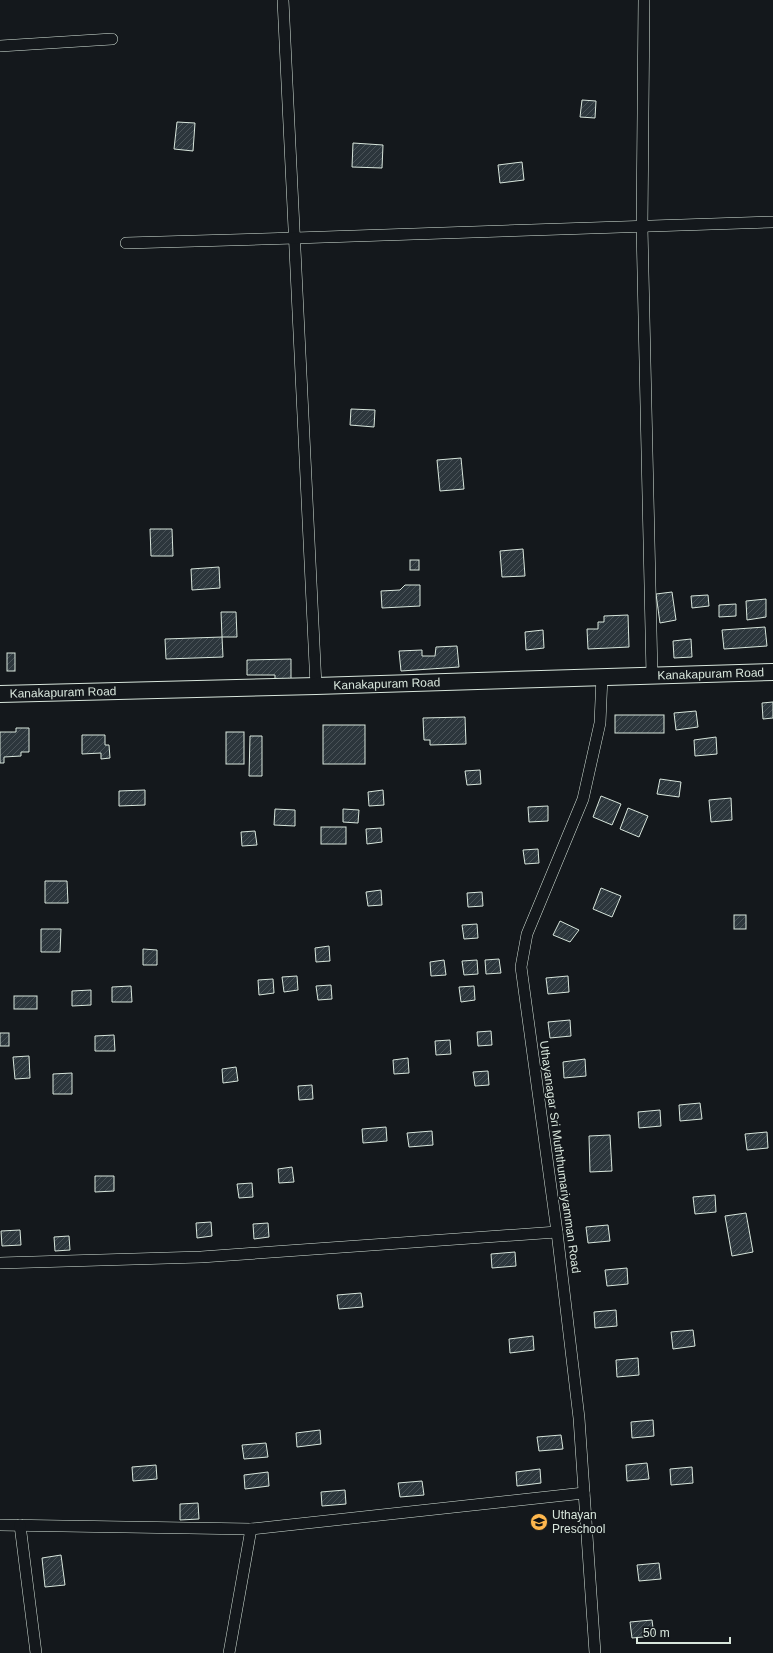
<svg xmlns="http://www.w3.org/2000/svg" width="773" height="1653" viewBox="0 0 773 1653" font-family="Helvetica,sans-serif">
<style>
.building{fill:url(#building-hatch);stroke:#d8e6dc}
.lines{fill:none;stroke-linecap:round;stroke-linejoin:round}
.street-casing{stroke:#d8e6dc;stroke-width:12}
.secondary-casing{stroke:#d8e6dc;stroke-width:18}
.street{stroke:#14181c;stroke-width:11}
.secondary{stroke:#14181c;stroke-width:16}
.labels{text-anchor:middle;stroke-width:3;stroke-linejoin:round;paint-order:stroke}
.street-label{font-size:12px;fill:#d8e6dc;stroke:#14181c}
.poi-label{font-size:12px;fill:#d8e6dc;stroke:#14181c;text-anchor:start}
</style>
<defs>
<pattern id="building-hatch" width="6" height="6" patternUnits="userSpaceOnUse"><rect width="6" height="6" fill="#2c363c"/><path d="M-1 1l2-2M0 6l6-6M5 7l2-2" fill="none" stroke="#4a5358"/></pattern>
</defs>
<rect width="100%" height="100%" fill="#14181c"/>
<g class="building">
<polygon points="582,100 596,101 595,118 580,117"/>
<polygon points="177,122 195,123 193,151 174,149"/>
<polygon points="353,143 383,145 382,168 352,167"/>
<polygon points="522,162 524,180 500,183 498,165"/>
<polygon points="351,409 375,410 374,427 350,425"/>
<polygon points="461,458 464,489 440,491 437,460"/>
<polygon points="150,529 172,529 173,556 151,556"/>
<polygon points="523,549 525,576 502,577 500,551"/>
<rect x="410" y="560" width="9" height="10"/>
<polygon points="219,567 220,588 192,590 191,569"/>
<polygon points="405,585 420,585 420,606 382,608 381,591 400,590"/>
<polygon points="672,592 676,620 660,623 656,594"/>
<polygon points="708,595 709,606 692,608 691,596"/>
<polygon points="766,599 766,617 747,620 746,601"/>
<polygon points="736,604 736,616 719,617 719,605"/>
<polygon points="221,612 236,612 237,637 222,637"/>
<polygon points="628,615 629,647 588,649 587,629 598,629 598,622 604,622 604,616"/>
<polygon points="765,627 767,646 724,649 722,630"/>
<polygon points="543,630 544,648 526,650 525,632"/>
<polygon points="222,637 223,657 166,659 165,639"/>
<polygon points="691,639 692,657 674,658 673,641"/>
<polygon points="457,646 459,667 401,671 399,651 422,650 422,656 435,656 436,647"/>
<rect x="7" y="653" width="8" height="18"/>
<polygon points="291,659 291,681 275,682 275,675 247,675 247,660"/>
<polygon points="773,702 773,718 763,719 762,703"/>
<polygon points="696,711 698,727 676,730 674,713"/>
<rect x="615" y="715" width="49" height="18"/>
<polygon points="465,717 466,744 430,745 430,740 424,740 423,718"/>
<rect x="323" y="725" width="42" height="39"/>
<polygon points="16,728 29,728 29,752 21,752 21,756 4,757 4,763 0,763 0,732 16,732"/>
<rect x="226" y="732" width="18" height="32"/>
<polygon points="82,735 105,735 105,745 109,745 110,758 101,759 101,753 82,754"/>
<polygon points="250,736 262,736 262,776 249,776"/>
<polygon points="716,737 717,754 695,756 694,740"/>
<polygon points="480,770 481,784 467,785 465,771"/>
<polygon points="660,779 681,782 679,797 657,794"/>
<polygon points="145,790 145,805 119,806 119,791"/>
<polygon points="383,790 384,805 369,806 368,792"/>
<polygon points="601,796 621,804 612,825 593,817"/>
<polygon points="731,798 732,820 711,822 709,800"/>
<polygon points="548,806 548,821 529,822 528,807"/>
<polygon points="628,808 648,816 639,837 620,829"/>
<polygon points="275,809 295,810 295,826 274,825"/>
<polygon points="343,809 359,810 358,823 343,822"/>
<rect x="321" y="827" width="25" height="17"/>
<polygon points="381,828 382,842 367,844 366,829"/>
<polygon points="255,831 257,845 242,846 241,832"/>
<polygon points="538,849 539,863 525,864 523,850"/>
<polygon points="45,881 67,881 68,903 45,903"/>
<polygon points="601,888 621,896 612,917 593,909"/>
<polygon points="381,890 382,905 368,906 366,892"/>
<polygon points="482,892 483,906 468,907 467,893"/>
<rect x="734" y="915" width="12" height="14"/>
<polygon points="560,921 579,930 570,942 553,935"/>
<polygon points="477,924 478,938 464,939 462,925"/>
<polygon points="41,929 61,929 60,952 41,952"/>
<polygon points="329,946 330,961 316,962 315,948"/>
<polygon points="143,949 157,950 157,965 143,965"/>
<polygon points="499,959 501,973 486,974 485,960"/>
<polygon points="444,960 446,975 431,976 430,962"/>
<polygon points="477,960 478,974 464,975 462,961"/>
<polygon points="297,976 298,990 284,992 282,977"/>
<polygon points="568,976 569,992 548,994 546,978"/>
<polygon points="273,979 274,993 259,995 258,980"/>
<polygon points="331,985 332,999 318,1000 316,986"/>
<polygon points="131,986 132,1002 112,1002 112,987"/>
<polygon points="474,986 475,1000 461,1002 459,987"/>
<polygon points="91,990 91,1005 72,1006 72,991"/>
<rect x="14" y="996" width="23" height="13"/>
<polygon points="570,1020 571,1036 550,1038 548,1022"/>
<polygon points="491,1031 492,1045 478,1046 477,1032"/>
<rect x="0" y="1033" width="9" height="13"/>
<polygon points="114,1035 115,1051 95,1051 95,1036"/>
<polygon points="450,1040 451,1054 436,1055 435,1041"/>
<polygon points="29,1056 30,1078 15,1079 13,1057"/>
<polygon points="408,1058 409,1073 394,1074 393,1060"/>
<polygon points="585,1059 586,1076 564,1078 563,1062"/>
<polygon points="236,1067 238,1081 223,1083 222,1069"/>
<polygon points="488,1071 489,1085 475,1086 473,1072"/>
<polygon points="72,1073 72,1094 53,1094 53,1074"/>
<polygon points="312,1085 313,1099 299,1100 298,1086"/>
<polygon points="700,1103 702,1119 680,1121 679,1105"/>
<polygon points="660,1110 661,1126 639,1128 638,1112"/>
<polygon points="386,1127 387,1141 363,1143 362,1129"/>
<polygon points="432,1131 433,1145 409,1147 407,1133"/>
<polygon points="767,1132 768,1148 747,1150 745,1134"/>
<polygon points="610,1135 612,1171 590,1172 589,1136"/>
<polygon points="292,1167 294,1182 279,1183 278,1169"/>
<polygon points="95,1176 114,1176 114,1191 95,1192"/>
<polygon points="252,1183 253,1197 239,1198 237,1184"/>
<polygon points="715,1195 716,1212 695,1214 693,1197"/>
<polygon points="746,1213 753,1252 732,1256 725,1216"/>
<polygon points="211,1222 212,1236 197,1238 196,1223"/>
<polygon points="268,1223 269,1237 254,1239 253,1224"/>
<polygon points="608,1225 610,1241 588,1243 586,1227"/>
<polygon points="20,1230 21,1245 2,1246 1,1231"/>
<polygon points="69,1236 70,1250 55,1251 54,1237"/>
<polygon points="515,1252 516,1266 492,1268 491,1254"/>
<polygon points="627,1268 628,1284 607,1286 605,1270"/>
<polygon points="361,1293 363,1307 339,1309 337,1295"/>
<polygon points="616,1310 617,1326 595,1328 594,1312"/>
<polygon points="693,1330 695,1346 673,1349 671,1332"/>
<polygon points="533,1336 534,1350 510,1353 509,1339"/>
<polygon points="638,1358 639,1375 617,1377 616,1360"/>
<polygon points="653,1420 654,1436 632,1438 631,1422"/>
<polygon points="320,1430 321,1444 297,1447 296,1433"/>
<polygon points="561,1435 563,1449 539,1451 537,1437"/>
<polygon points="266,1443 268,1457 244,1459 242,1445"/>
<polygon points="647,1463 649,1479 627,1481 626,1465"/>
<polygon points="156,1465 157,1479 133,1481 132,1467"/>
<polygon points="692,1467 693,1483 671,1485 670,1469"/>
<polygon points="540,1469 541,1483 517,1486 516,1472"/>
<polygon points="268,1472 269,1486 245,1489 244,1475"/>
<polygon points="422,1481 424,1495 400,1497 398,1483"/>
<polygon points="345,1490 346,1504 322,1506 321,1492"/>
<polygon points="198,1503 199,1519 180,1520 180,1504"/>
<polygon points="61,1555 65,1585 45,1587 42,1558"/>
<polygon points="659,1563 661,1579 639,1581 637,1565"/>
<polygon points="652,1620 654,1636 632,1638 630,1622"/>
</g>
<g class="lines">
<g class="street-casing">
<g id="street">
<polyline points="283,0 316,686"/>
<polyline points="644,0 642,227 652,675"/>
<polyline points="0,46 112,39"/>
<polyline points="126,243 295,238 773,222"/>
<polyline points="0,1263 201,1257 557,1232"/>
<polyline points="0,1525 251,1529 584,1493"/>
<polyline points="20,1525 36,1653"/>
<polyline points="229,1653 251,1529"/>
<polyline points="595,1653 579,1418 557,1232 521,967 527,934 583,799 600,723 602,676"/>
</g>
</g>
<g class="secondary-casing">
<g id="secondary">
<path id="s1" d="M0,694l316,-8 457,-14"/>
</g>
</g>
<use href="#street" class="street"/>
<use href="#secondary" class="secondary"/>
</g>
<defs>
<g id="school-disc" transform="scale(0.9)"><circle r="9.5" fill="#ffb74d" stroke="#14181c"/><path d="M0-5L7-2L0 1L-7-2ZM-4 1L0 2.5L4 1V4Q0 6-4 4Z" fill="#111"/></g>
</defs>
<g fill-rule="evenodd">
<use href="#school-disc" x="539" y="1522"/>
</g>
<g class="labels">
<g class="street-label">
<text dy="4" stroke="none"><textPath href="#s1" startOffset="711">Kanakapuram Road</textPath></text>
<text dy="4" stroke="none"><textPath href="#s1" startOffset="387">Kanakapuram Road</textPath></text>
<text dy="4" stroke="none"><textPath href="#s1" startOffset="63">Kanakapuram Road</textPath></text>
<text transform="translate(560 1157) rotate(82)" y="4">Uthayanagar Sri Muththumariyamman Road</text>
</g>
<g class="poi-label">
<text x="552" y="1519">Uthayan<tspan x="552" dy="14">Preschool</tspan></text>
</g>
</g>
<path d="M637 1637v6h93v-6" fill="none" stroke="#d8e6dc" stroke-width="2"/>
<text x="643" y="1637" font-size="12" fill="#d8e6dc" stroke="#14181c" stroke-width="3" paint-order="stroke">50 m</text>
</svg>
